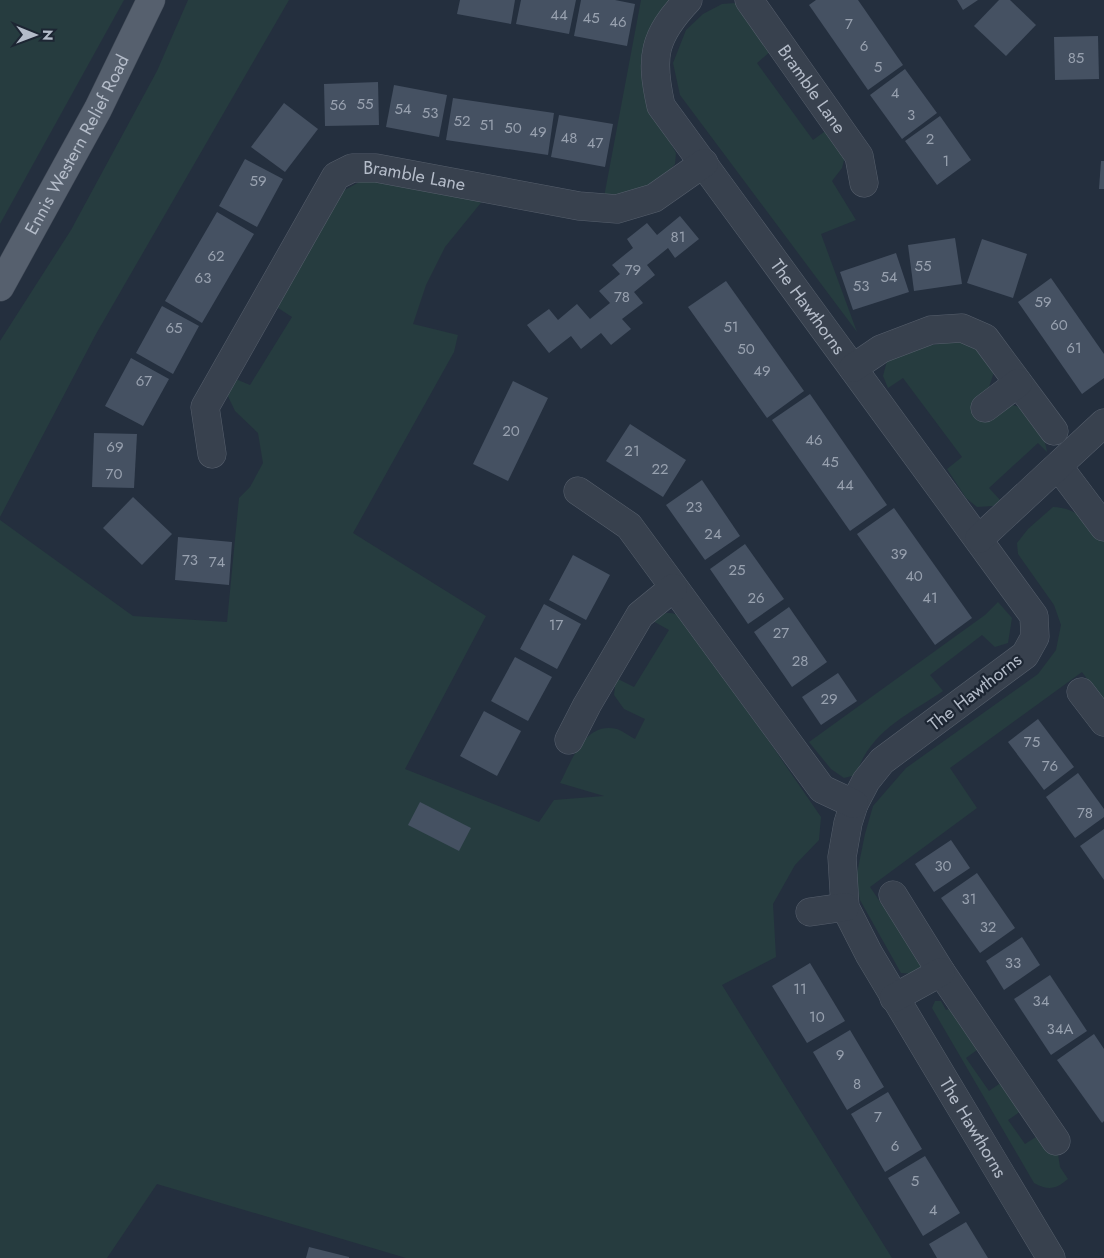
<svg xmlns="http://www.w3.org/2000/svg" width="1104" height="1258" viewBox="0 0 1104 1258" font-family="Jost,sans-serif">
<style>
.green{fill:#263c3f}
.building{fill:#455162}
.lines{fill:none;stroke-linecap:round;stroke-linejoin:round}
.minor-casing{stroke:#565f6c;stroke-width:29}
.major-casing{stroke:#414a57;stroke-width:29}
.minor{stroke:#38414e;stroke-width:28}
.major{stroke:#56606e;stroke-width:28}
.labels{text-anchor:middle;stroke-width:4.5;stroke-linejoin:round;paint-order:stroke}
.number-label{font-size:15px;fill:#98a1af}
.street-label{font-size:18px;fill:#b4bcc9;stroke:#1d2633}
</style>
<rect width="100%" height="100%" fill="#242f3e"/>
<g class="green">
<polygon points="0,0 124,0 0,224"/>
<polygon points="188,0 289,0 96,334 0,517 0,341 71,230 157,71"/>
<polygon points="641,0 670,0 650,33 650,105 676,153 675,164 666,175 645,189 604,197"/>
<polygon points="735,3 772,50 757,63 813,140 828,129 845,156 842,168 832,181 856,220 821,234 857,332 680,95 673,63 686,30 703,14 722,4"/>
<path d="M378,179l106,20 -39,48 -19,38 -13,39 45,11 -4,17 -101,181 133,83 -81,153 134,53 15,-22 50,-4 -44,-13c12,-22 24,-62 57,-54 6,2 12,7 18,10l10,-20 -21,-10 -10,-14 2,-17 18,9 35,-57 -18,-10c13,-9 21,-9 34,-1l136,198 -2,23 -24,25 -22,39 3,53 -54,28 170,273h-486l-249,-74 -50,74h-107v-738l133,96 94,6 12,-124 11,-11 13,-24 -5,-30 -23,-22 -10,-21 6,-13 19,8 42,-68 -17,-11 68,-115 18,-10z"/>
<path d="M960,340l19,7 15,25 -6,18 -15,11 10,17c6,-3 14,-10 21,-12 23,-7 41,27 43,46l-9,-9 -49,45 12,13 -8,5 -16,1 -11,-9 -19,-29 15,-12 -59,-79 -15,10 -5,-12 4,-15 29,-13z"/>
<path d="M1053,507c25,1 36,16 51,33v162l-22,-30 -132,96 27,40 -107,79 49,72 3,10 -7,5 -14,-1 -41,-73 -4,-22 9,-44 8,-28 33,-38 132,-94 18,-24 5,-25 -7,-20 -36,-51 -1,-11 11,-14z"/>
<path d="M998,602l14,16 -4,25 -13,4 -13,-12 -52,40 13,16c-37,25 -73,40 -87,84l-12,3 -13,-9 -22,-27 176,-127z"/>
<path d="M935,1001h6l5,9 7,-3 28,40 -15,11 23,33 16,-11 19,29 -16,11 17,24 17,-11 16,21 2,13 8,12c-12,10 -19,12 -34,4l-102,-175z"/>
</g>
<g class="building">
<polygon points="460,0 515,0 511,24 457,14"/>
<polygon points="521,0 576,0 569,34 516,24"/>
<polygon points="581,0 615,0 635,4 627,46 574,36"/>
<polygon points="816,0 858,0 903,65 868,90 809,5"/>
<polygon points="957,0 978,0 963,10"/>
<polygon points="999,0 1010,0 1036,25 1006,56 974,26"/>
<polygon points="1098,36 1099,79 1055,80 1054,37"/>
<polygon points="905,69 937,113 902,139 870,95"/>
<polygon points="378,82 379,125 325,126 324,84"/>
<polygon points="394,85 447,95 439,137 386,127"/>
<polygon points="453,98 554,113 548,155 446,140"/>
<polygon points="284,103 318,129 285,172 251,147"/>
<polygon points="559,115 613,124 605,167 551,157"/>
<polygon points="940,116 971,160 937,185 905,141"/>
<polygon points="245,159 283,179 257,227 219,206"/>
<polygon points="1101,161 1104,161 1104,189 1099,189"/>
<polygon points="217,212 254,234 202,323 165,301"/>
<polygon points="680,216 699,239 675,258 668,248 647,265 655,275 634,292 643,303 622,319 631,329 611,345 601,333 581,349 571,336 549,353 527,325 549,309 558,320 577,304 590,319 610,303 599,291 620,274 612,265 633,248 627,239 647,223 657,235"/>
<polygon points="955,238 962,284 914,291 908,245"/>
<polygon points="982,239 1027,254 1013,298 967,283"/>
<polygon points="896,253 909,292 853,310 840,272"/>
<polygon points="1051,278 1104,354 1104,378 1082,394 1018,302"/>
<polygon points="726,281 804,391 767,418 688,307"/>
<polygon points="162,306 199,326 173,374 136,353"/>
<polygon points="131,358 169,379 143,426 105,406"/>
<polygon points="513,381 548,398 508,481 473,464"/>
<polygon points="810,394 887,505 850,531 772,420"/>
<polygon points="630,424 686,460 663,497 606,461"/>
<polygon points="94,433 137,434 134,488 92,487"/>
<polygon points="702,480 740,536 705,560 666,505"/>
<polygon points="133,497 172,534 142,565 103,528"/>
<polygon points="894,508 972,618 935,645 857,534"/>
<polygon points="178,537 232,542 229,585 175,580"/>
<polygon points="745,544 784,599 748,624 710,569"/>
<polygon points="573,555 610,575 586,620 549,600"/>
<polygon points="544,604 581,624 557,669 520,649"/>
<polygon points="789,607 827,662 792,687 754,632"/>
<polygon points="515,657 552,677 528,721 491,701"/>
<polygon points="838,673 857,701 821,725 802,697"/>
<polygon points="484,711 521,731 497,776 460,756"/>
<polygon points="1038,719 1074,767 1044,790 1008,742"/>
<polygon points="1078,773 1104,809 1104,817 1075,838 1046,797"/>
<polygon points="420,802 471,828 459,851 408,825"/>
<polygon points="1104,829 1104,880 1080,846"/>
<polygon points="951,840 970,868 934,892 915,864"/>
<polygon points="977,873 1015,928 980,953 941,898"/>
<polygon points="1022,937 1040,965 1004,990 986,961"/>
<polygon points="810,963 845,1021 807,1043 772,986"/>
<polygon points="1050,975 1087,1031 1051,1055 1014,999"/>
<polygon points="850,1030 884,1087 847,1110 813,1052"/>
<polygon points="1094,1034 1104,1049 1104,1121 1102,1123 1057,1060"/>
<polygon points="888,1092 922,1149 885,1172 851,1114"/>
<polygon points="925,1156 960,1213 923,1236 888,1178"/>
<polygon points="966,1222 988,1258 937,1258 929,1244"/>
<polygon points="309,1247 349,1257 349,1258 306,1258"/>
</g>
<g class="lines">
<g class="minor-casing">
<g id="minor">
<path id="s1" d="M688,0c-35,37 -38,57 -27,106l373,510 1,21 -10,18 -143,106 -16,20 -12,23 -6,19 -6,34 3,50 24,47 182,304"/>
<path id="s2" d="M749,0l110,156 5,27"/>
<polyline points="853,368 881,349 931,330 962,328 985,338 1054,431"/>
<polyline points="985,408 1018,383"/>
<path id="s3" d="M212,454l-7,-47 131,-231 16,-8h24l203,38 38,3 37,-11 50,-35"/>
<polyline points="1058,466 1104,527"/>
<polyline points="578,491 629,526 822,789 854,804"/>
<polyline points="979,539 1104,423"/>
<polyline points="1081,692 1104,722"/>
<polyline points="569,740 587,705 640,615 673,588"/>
<polyline points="893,895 941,972 1056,1141"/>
<polyline points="810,912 845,907"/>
<polyline points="894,998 941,972"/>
</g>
</g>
<g class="major-casing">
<g id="major">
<path id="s4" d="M0,287l98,-178 53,-109"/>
</g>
</g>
<use href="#minor" class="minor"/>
<use href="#major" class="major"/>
</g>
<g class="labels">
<g class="number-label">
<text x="559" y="20">44</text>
<text x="591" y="23">45</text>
<text x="618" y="27">46</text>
<text x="849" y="29">7</text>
<text x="864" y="51">6</text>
<text x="1076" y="63">85</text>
<text x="878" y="72">5</text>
<text x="895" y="98">4</text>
<text x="365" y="109">55</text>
<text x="338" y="110">56</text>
<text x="403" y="114">54</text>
<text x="430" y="118">53</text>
<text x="911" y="120">3</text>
<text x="462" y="126">52</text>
<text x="487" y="130">51</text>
<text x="513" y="133">50</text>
<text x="538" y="137">49</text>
<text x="569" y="143">48</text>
<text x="930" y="144">2</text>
<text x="595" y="148">47</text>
<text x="946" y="166">1</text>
<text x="258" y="186">59</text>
<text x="678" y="242">81</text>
<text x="216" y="261">62</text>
<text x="923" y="271">55</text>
<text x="633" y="275">79</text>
<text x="889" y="282">54</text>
<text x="203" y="283">63</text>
<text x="861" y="291">53</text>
<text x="622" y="302">78</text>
<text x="1043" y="307">59</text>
<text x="1059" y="330">60</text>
<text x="731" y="332">51</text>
<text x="174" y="333">65</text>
<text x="1074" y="353">61</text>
<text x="746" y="354">50</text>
<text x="762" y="376">49</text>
<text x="144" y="386">67</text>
<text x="511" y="436">20</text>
<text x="814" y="445">46</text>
<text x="115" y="452">69</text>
<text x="632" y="456">21</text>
<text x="830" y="467">45</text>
<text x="660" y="474">22</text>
<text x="114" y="479">70</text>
<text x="845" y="490">44</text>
<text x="694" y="512">23</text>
<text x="713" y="539">24</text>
<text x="899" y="559">39</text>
<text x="190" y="565">73</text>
<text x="217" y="567">74</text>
<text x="737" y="575">25</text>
<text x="914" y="581">40</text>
<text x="756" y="603">26</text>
<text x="930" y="603">41</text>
<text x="556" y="630">17</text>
<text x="781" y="638">27</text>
<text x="800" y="666">28</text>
<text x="829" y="704">29</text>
<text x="1032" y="747">75</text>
<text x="1050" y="771">76</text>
<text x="1085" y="818">78</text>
<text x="943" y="871">30</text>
<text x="969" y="904">31</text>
<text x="988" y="932">32</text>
<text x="1013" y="968">33</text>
<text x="800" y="994">11</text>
<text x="1041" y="1006">34</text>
<text x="817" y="1022">10</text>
<text x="1060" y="1034">34A</text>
<text x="840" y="1060">9</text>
<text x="857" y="1089">8</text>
<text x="878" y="1122">7</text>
<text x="895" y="1151">6</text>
<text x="915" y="1186">5</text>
<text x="933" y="1215">4</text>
</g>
<g class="street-label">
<text dy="6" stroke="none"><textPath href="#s2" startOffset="109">Bramble Lane</textPath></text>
<text dy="6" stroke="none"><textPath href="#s4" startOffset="162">Ennis Western Relief Road</textPath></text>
<text dy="6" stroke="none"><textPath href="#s3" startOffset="394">Bramble Lane</textPath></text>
<text dy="6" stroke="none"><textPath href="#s1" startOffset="365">The Hawthorns</textPath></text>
<text transform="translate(975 692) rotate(-38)" y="6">The Hawthorns</text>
<text dy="6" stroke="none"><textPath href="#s1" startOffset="1379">The Hawthorns</textPath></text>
</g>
</g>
<g transform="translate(35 35) rotate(91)" stroke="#1d2633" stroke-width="4" paint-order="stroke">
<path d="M0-4L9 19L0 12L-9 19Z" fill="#b4bcc9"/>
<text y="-8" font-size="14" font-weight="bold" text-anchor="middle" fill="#b4bcc9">N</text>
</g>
</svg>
